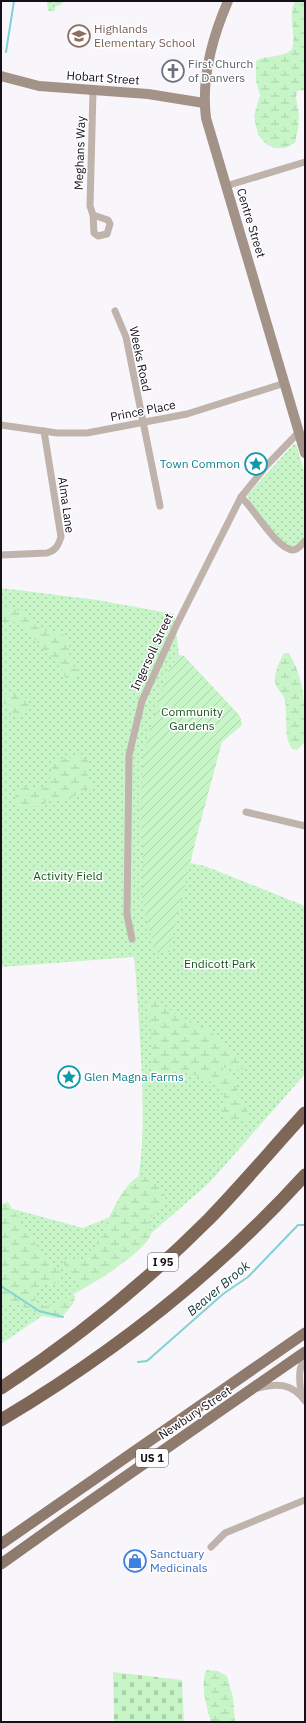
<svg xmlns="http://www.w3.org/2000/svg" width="306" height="1723" viewBox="0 0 306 1723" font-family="'IBM Plex Sans',sans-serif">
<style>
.grass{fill:url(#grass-dots)}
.wetland{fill:url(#wetland-marsh)}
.cemetery{fill:url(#cemetery-stones)}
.garden{fill:url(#garden-furrows)}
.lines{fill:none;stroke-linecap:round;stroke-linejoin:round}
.stream{stroke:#80d2d4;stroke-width:2}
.street{stroke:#bfb3ab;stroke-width:7}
.secondary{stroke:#a39287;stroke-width:10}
.primary{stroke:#8f7b6d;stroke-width:11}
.highway{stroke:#7e6756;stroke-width:13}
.labels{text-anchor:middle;stroke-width:3;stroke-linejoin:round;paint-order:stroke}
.shield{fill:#fff;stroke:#5a585e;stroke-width:1}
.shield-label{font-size:11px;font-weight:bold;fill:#141019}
.education-label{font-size:12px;fill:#785e54;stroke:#fff;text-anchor:start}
.worship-label{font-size:12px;fill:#5b616d;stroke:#fff;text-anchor:start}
.street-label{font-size:12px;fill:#141019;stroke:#fff}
.culture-label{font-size:12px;fill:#0d838f;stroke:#fff;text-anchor:end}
.park-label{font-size:12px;fill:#14551b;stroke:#fff}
.shop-label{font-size:12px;fill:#366cbe;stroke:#fff;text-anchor:start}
.water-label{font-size:13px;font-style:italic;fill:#0e3637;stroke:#fff}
</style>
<defs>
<pattern id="grass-dots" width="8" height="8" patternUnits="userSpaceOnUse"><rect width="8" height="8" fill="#c7f5c7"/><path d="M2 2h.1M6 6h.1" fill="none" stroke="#aad1aa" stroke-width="1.8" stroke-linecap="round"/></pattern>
<pattern id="wetland-marsh" width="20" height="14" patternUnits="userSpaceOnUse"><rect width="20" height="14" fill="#c7f5c7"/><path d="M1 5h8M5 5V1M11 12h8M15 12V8" fill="none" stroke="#aad1aa"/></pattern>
<pattern id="cemetery-stones" width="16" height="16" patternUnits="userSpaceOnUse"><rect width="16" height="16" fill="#c7f5c7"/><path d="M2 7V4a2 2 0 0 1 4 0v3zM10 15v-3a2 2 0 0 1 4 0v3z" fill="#aad1aa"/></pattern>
<pattern id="garden-furrows" width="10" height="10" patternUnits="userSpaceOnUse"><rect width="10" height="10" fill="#c7f5c7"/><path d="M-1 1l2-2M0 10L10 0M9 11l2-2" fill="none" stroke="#aad1aa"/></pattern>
</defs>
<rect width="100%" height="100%" fill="#f8f6fb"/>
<g class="grass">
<polygon points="47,1 64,1 61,5 55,6 55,11 48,11"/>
<path d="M296,444l9,30v64c-4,3 -8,9 -13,8 -13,0 -35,-34 -43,-45l-2,-6 46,-50z"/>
<path d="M1,588l96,12 77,14 5,41 -10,15 -26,183 62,13 100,40v168l-95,108 -102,89 -107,73v-186l1,48 81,22 47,-19c15,-42 13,-86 12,-130 -2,-41 -4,-81 -8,-122l-133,10z"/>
</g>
<g class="wetland">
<path d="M295,1h10v89l-8,1 -1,7 3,16 -1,15 -3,14 -10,5h-11l-9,-5 -7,-8 -4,-19 6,-21 -4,-14v-20c7,-6 26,-2 36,-12 5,-17 -5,-31 3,-48z"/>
<polygon points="12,608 27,614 37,627 47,631 56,631 63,635 69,642 69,655 73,665 78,673 74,680 66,679 58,661 52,659 22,625 15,622 1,622 1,609"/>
<path d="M284,653h5c17,29 16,56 16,89l-8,8 -5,-1c-9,-14 -4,-32 -7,-48 -1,-7 -9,-12 -10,-19 -1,-10 5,-21 9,-29z"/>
<path d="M1,693l16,2 11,4v11l-8,5c-7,0 -9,-4 -11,-10l-8,-2z"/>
<path d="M76,755l7,1 5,5 -2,10 6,14 -1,2 -19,10 -26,5 -5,4 -18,2 -8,-8 1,-10 6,-4 14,4 9,-2c9,-10 3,-21 10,-29l15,-1z"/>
<path d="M158,1000l23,19 29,11 11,14 20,15 2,10c-6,3 -13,-2 -20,-1l-1,2 13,10 4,16 11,20v4l-11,2 -14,-3 -4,-8c1,-4 4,-7 3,-12 -2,-15 -27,-26 -40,-26 -7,0 -19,5 -24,2 -5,-2 -6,-6 -7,-10l-4,-60 3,-4z"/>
<path d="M137,1177c6,-1 15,2 20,7 21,21 -5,24 -8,39 -1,3 1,8 2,12 -8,18 -60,51 -78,59l2,3 -2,7 -12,14c-25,2 -39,-19 -60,-14v-100l7,-2 30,46 22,24 -2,11 -19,3 -4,11 1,7c14,8 37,-6 41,-20l-16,-25 21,1 10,-4c13,-23 22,-62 45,-79z"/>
<path d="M207,1670l11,1 9,5 6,22 2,24h-24c-4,-12 -12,-42 -4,-52z"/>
</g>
<polygon class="cemetery" points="113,1672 182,1680 184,1722 114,1722"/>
<polygon class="garden" points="179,655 184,656 240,716 242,725 222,742 196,839 169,952 155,953 142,901 143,853 140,813 143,756 160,695 169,670"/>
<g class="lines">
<g class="stream">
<polyline points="6,52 14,1"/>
<polyline points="1,1286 39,1311 63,1317"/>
<polyline points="138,1362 147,1361 223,1294 248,1277 298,1225 305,1225"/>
</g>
<g class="street">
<polyline points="93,91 90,206 93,215 94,233 98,236 107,234 110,224 108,220 93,215"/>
<polyline points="226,186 305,162"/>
<polyline points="115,311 126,337 160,506"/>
<polyline points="1,425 57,433 87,433 187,414 285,383"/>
<path d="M241,497c13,11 35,52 52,53 5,0 9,-6 12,-9"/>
<path d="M1,555l46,-2c9,-3 11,-7 14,-16l-17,-106"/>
<polyline points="246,812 305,826"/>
<polyline points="132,939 127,915 129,755 142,701 176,626 241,497 267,465 299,432"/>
<path d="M258,1388c19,-5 34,-5 47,13"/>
<path d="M301,1395c-1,-14 -4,-25 4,-37"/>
<polyline points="211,1547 225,1533 305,1500"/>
</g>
<g class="secondary">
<path d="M228,1c-16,37 -27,77 -22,117l99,335"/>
<polyline points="1,76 39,86 148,94 204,103"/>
</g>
<g class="primary">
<polyline points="1,1544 305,1333"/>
<polyline points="1,1564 60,1522 305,1352"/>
</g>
<g class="highway">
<path d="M1,1388c75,-49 145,-106 208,-169 33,-34 64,-71 96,-106"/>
<path d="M1,1420c111,-66 217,-149 304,-245"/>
</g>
</g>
<defs>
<g id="school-ring" transform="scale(1.15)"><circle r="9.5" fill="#fff" stroke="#8d6e63" stroke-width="1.5"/><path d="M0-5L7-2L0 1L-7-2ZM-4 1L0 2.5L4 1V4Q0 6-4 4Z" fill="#8d6e63"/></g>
<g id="church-ring" transform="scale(1.15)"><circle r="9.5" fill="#fff" stroke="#6b7280" stroke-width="1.5"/><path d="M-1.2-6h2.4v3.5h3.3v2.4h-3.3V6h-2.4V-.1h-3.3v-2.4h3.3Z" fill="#6b7280"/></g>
<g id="sight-ring" transform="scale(1.15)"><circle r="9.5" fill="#fff" stroke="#0f9aa8" stroke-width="1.5"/><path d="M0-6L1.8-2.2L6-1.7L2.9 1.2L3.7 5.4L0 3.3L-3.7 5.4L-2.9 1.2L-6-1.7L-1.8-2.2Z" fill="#0f9aa8"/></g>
<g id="shop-ring" transform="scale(1.15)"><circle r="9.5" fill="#fff" stroke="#3f7fe0" stroke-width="1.5"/><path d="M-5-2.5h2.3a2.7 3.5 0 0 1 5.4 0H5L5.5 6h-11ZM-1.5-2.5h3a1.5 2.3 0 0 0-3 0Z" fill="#3f7fe0"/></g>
</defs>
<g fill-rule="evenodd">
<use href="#school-ring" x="79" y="36"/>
<use href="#church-ring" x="173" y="71"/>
<use href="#sight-ring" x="256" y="464"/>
<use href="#sight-ring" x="69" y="1077"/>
<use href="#shop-ring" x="135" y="1561"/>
</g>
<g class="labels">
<g class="shield">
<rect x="148" y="1253" width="30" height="18" rx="3"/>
<rect x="136" y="1449" width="32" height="18" rx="3"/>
</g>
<g class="shield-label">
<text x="163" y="1266">I 95</text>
<text x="152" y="1462">US 1</text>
</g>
<g class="education-label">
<text x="94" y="33">Highlands<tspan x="94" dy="14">Elementary School</tspan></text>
</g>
<g class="worship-label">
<text x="188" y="68">First Church<tspan x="188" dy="14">of Danvers</tspan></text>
</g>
<g class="street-label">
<text transform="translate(103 78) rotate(4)" y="4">Hobart Street</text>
<text transform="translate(80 153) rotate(-88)" y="4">Meghans Way</text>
<text transform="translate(251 223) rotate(73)" y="4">Centre Street</text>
<text transform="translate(140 359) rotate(78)" y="4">Weeks Road</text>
<text transform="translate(143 411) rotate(-11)" y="4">Prince Place</text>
<text transform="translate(66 505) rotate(82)" y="4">Alma Lane</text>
<text transform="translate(152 652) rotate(-65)" y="4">Ingersoll Street</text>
<text transform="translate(195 1413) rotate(-34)" y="4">Newbury Street</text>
</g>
<g class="culture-label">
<text x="240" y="468">Town Common</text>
<text x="84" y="1081" text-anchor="start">Glen Magna Farms</text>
</g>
<g class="park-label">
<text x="192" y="716">Community<tspan x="192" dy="14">Gardens</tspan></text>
<text x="68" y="880">Activity Field</text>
<text x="220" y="968">Endicott Park</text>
</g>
<g class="shop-label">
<text x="150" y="1558">Sanctuary<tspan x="150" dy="14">Medicinals</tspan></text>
</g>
<g class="water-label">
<text transform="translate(218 1288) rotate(-40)" y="5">Beaver Brook</text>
</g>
</g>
<rect width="306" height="1723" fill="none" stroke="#141019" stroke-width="4"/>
</svg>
